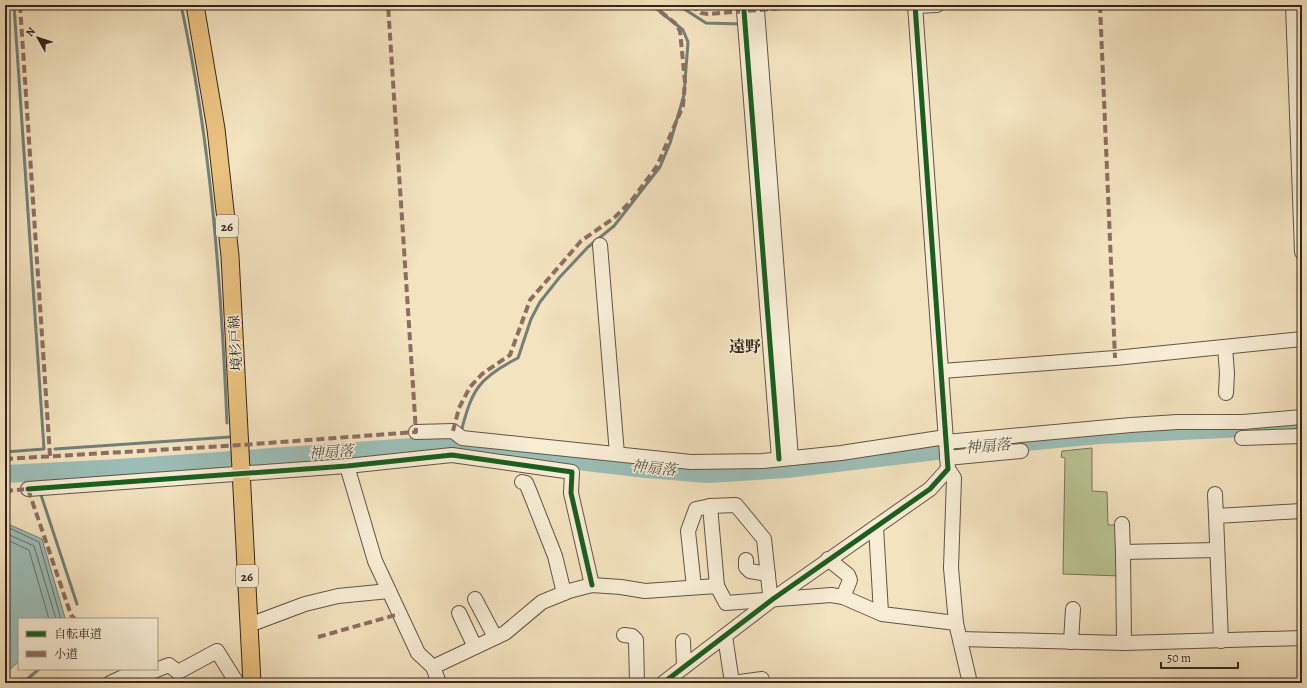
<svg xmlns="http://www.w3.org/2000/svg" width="1307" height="688" viewBox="0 0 1307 688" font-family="Alegreya,'Noto Serif JP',serif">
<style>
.green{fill:#b9c494;stroke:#767458}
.water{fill:#9cbdb6;stroke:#728079}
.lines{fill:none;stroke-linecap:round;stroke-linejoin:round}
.shore{stroke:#68716a;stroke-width:1}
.stream{stroke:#728079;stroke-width:3}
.river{stroke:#9cbdb6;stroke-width:18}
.minor-casing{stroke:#635446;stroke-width:16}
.major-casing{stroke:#33251d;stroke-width:19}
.minor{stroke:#f7edd5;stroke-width:14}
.major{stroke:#eac280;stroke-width:17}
.quiet{stroke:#8d6e63;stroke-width:4;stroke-dasharray:8 4;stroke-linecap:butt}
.cycleway-casing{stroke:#f7edd5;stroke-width:8}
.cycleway{stroke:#1b5e20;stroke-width:5}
.labels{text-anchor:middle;stroke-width:3;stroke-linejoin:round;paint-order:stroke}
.shield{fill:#f7edd5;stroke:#6e6154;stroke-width:1}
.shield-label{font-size:13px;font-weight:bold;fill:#33251d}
.street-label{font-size:14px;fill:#33251d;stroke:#f7edd5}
.water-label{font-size:15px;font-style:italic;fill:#52534b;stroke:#f7edd5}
.quarter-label{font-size:16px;font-weight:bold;fill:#33251d;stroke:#f7edd5}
</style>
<rect width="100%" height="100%" fill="#f3e3bf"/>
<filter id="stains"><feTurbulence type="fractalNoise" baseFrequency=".005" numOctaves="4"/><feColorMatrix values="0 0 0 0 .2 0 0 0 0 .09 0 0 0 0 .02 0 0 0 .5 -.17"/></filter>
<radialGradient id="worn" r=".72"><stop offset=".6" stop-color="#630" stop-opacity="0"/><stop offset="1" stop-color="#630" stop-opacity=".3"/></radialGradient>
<polygon class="green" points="1092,448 1092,491 1107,492 1108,525 1120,525 1121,576 1063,574 1065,458 1061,457 1062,451"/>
<polygon class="water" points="5,498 8,524 42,539 65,618 19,619 19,661 5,674"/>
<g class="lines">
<g class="shore">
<polyline points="5,526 39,542 61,619"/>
<polyline points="5,533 34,546 56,619"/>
<polyline points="5,539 29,550 49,619"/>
</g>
<g class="stream">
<path d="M181,5c30,137 40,278 46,418"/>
<polyline points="678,5 706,23 741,24"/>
<path d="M461,432c11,-42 17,-54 57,-74l13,-39 9,-17 19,-24 29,-31 26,-21 46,-59 10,-24 14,-48 4,-53 -5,-12 -31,-25"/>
<polyline points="55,449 230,437"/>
<polyline points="5,452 44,449 14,5"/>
<polyline points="36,480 37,473"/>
<polyline points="41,495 77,604"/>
<polyline points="23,683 39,669"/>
</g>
<polyline class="river" points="5,474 120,468 412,447 457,447 646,469 708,474 787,469 944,450 1099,435 1245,428 1302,424"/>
<g class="minor-casing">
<g id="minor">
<polyline points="1293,5 1302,252"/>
<polyline points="915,6 937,5"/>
<polyline points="757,10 791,458"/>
<polyline points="744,11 779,459"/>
<polyline points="600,245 617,454"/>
<polyline points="1225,347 1227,373 1226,393"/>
<polyline points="942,371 1115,358 1302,339"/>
<polyline points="416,432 453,431 462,438 471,439 691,462 763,461 841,453 946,437"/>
<polyline points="1242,438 1302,436"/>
<polyline points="946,442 1131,425 1177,422 1243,422 1302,417"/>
<polyline points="947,458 1021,451"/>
<polyline points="347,466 375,561 418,653 433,667"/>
<polyline points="948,469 954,478 951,568 956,623 970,683"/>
<polyline points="522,482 526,483 529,490 555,556 564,593"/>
<polyline points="28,489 347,466 452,455 572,472 571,493 592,585"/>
<polyline points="1215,494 1216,516"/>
<polyline points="710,506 717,586"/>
<polyline points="1122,524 1123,552"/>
<polyline points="876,527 881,613"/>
<polyline points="828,559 848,575 850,580 843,597"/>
<polyline points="746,560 746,567 750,571 768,574"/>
<polyline points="694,587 688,531 696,509 710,506 736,505 764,539 770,594 773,599"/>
<polyline points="475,599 495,637"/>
<polyline points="459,613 475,647"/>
<polyline points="249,625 305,604 338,596 389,591"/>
<polyline points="624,635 632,636 636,640 637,683"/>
<polyline points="725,636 732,683"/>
<polyline points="960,639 1124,643 1302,638"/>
<polyline points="683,641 684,667"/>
<polyline points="1221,641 1216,516 1302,511"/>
<polyline points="1071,642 1073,609"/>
<polyline points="1124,643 1123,552 1216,550"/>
<polyline points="110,683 123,677 146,674 169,665 178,672 217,651 237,683"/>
<polyline points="439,683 433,667 505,633 542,602 569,591 592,585 621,587 645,591 717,586 726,603 831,595 843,597 882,614 956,623"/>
<polyline points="663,683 773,599 930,489 948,469 915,5"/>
<polyline points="732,683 762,679"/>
</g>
</g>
<g class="major-casing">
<polyline id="major" points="195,5 216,129 230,256 252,683"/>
</g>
<use href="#minor" class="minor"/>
<use href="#major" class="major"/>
<g class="quiet">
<polyline points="20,5 50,456"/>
<polyline points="691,5 701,13 708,14 822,5"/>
<polyline points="1100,5 1115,358"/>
<polyline points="453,431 459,408 470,387 482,374 510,355 530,300 581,241 614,218 632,200 657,166 683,106 685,82 680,31 675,23 652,5"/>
<polyline points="5,459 241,445 416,432 388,5"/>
<polyline points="5,491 28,489 71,615 75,619"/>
<polyline points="318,637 399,614"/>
</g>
<g class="cycleway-casing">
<g id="cycleway">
<polyline points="744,11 779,459"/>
<polyline points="28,489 347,466 452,455 572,472 571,493 592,585"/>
<polyline points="663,683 773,599 930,489 948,469 915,5"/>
</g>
</g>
<use href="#cycleway" class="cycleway"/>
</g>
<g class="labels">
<g class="shield">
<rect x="216" y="215" width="22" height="22" rx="3"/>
<rect x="236" y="565" width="22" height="22" rx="3"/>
</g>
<g class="shield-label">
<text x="227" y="231">26</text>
<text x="247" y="581">26</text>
</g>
<g class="street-label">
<text transform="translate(235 343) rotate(-93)" y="5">境杉戸線</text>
</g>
<g class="water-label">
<text transform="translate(988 446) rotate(-5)" y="5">神扇落</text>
<text transform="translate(331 452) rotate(-4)" y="5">神扇落</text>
<text transform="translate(654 468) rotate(6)" y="5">神扇落</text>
</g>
<g class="quarter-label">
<text x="745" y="352">遠野</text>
</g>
</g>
<rect width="1307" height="688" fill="none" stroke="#f3e3bf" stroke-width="20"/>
<rect x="6" y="6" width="1295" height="676" fill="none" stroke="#33251d" stroke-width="2"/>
<rect x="10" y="10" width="1287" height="668" fill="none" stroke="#33251d"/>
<rect x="18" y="618" width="140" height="52" fill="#f7edd5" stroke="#a99d8b"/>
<rect x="26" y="631" width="20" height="6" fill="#1b5e20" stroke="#a99d8b"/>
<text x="54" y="638" font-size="12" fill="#33251d">自転車道</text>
<rect x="26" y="651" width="20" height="6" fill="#8d6e63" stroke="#a99d8b"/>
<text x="54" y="658" font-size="12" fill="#33251d">小道</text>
<g transform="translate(38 38) rotate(309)" stroke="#f7edd5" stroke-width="3" paint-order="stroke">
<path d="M0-3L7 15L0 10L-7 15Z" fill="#33251d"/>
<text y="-6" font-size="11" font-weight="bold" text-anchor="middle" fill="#33251d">N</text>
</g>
<path d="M1161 662v6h77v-6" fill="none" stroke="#33251d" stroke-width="2"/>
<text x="1167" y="662" font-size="12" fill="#33251d" stroke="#f7edd5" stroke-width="3" paint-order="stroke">50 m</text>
<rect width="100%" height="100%" filter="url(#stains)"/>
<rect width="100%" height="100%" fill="url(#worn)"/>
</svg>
